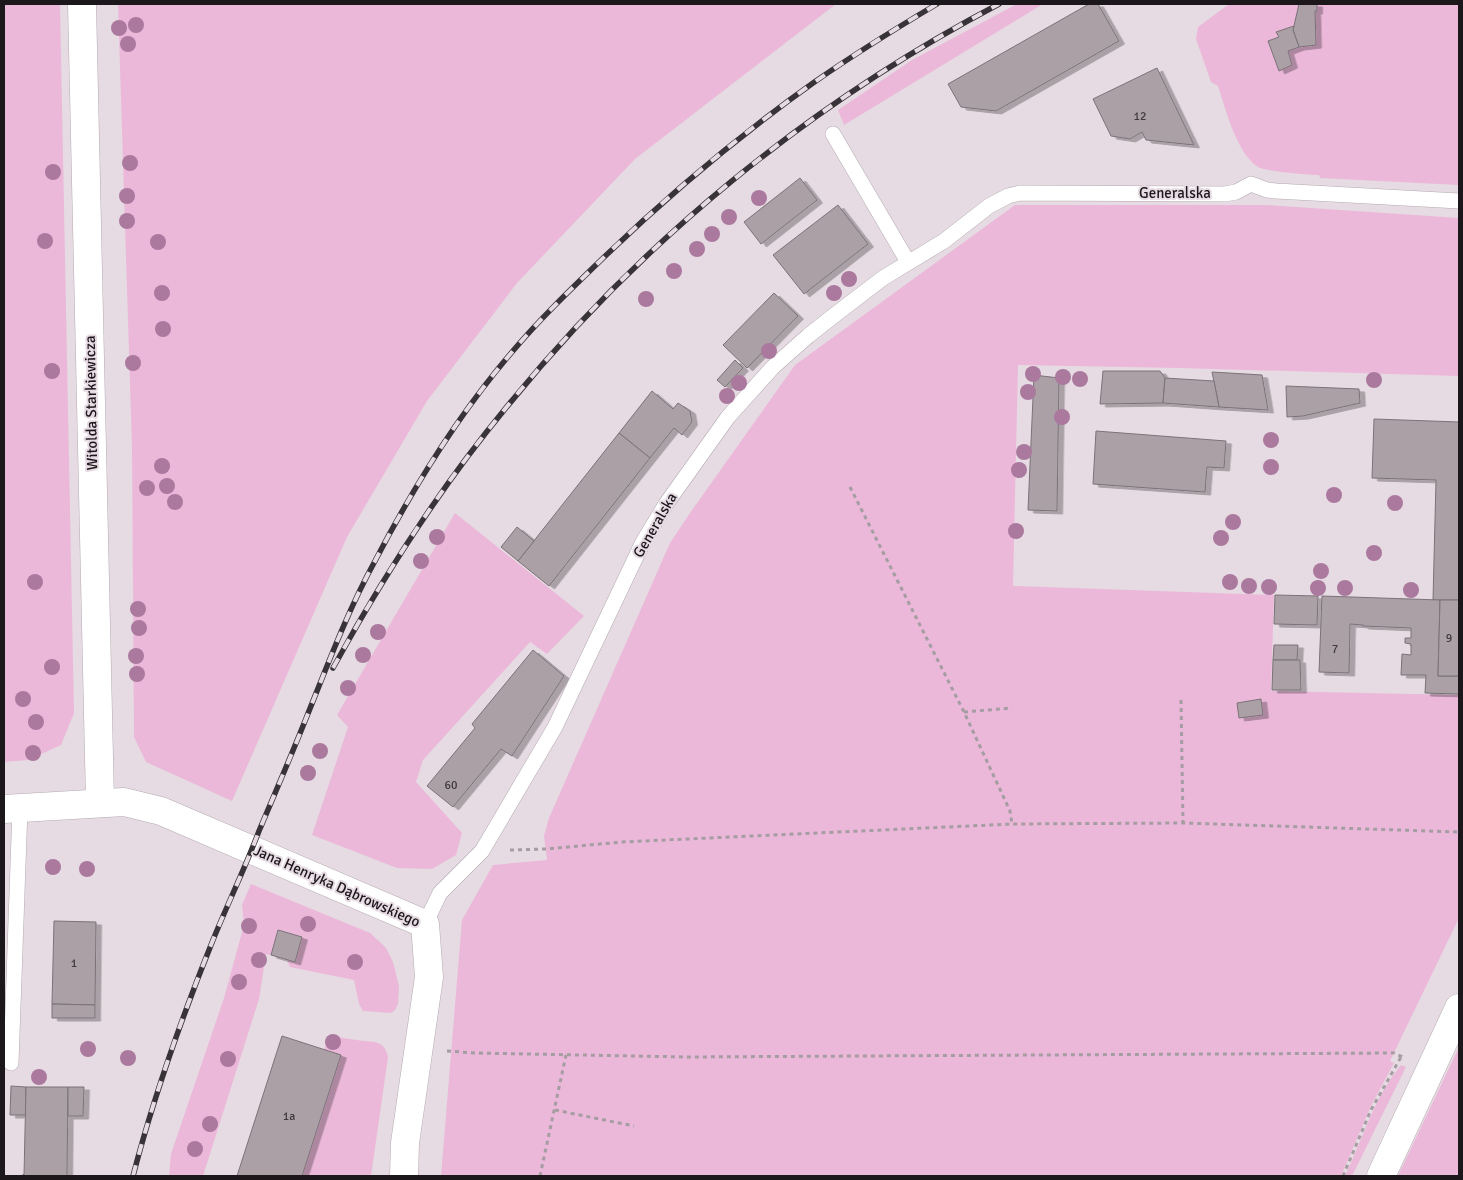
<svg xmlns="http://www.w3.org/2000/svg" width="1463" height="1180" viewBox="0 0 1463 1180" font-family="Signika,sans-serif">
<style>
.green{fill:#ebb8d9}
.building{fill:#aaa0a6;stroke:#7b7278;filter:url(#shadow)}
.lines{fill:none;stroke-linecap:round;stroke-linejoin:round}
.service-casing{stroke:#b4aab1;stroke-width:16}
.minor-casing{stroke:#b4aab1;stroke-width:29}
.tertiary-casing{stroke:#b4aab1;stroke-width:29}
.path{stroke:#a59da2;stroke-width:3;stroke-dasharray:4 4;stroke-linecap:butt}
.service{stroke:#fff;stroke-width:15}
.minor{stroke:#fff;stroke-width:28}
.tertiary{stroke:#fff;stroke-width:28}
.rail-casing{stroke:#383337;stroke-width:5.5}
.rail{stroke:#e6dbe2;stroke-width:4;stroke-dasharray:11;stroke-linecap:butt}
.tree{fill:#ab789e}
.labels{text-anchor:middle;stroke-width:4;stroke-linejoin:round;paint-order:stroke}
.number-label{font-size:12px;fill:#3f393d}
.street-label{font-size:15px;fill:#1b171a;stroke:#e6dbe2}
</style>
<defs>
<filter id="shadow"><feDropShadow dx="5.5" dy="3" stdDeviation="0" flood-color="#0004"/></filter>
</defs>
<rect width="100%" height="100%" fill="#e6dbe2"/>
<g class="green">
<polygon points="4,4 60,4 74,713 61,745 28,760 4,762"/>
<polygon points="118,4 836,4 635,159 517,283 427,401 347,537 232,801 146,762 134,737 132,447"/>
<polygon points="1017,4 1043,4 844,125 838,110 912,60"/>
<path d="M1229,4h230v181l-139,-7 -1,-3c-9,0 -55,-4 -61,-8 -22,-15 -32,-57 -40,-81l-7,-4 -15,-43 2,-12z"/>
<polygon points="1015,205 1267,205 1459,218 1459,376 1179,368 1018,365 1013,586 1274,595 1271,691 1459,695 1459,918 1390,1061 1394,1063 1371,1106 1341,1176 441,1176 462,920 493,865 547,860 544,836 549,818 670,543 690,513 795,365"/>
<polygon points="455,513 584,616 547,654 530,642 423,760 416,782 462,833 456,855 432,869 397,868 312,835 348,727 337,715"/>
<polygon points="251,884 370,933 380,942 386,948 393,962 399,986 398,1004 395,1010 391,1013 363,1011 359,1004 354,980 290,967 287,960 295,962 302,938 278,930 271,955 266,954 259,999 203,1176 169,1176 171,1154 224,998 244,925 242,905"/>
<path d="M329,1035c9,2 18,4 28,5 15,3 27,-2 31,17l-17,119h-69l39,-120 -17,-6z"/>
<polygon points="1459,1047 1459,1176 1398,1176"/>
<path d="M1401,1065l5,2 -54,109h-7c18,-38 29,-78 56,-111z"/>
</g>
<g class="building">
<polygon points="1089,4 1098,4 1119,41 996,111 961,107 948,84"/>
<polygon points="1299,4 1317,4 1317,11 1315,11 1316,45 1299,47 1293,30"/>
<polygon points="1294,26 1293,30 1299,47 1288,51 1292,65 1279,71 1268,41 1279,37 1276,32"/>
<polygon points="1157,68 1194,145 1146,140 1142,132 1130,139 1111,136 1093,99"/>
<polygon points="800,178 817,200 761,244 744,222"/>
<polygon points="838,205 868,244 804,294 773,255"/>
<polygon points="774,293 798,316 747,368 723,345"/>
<polygon points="735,360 743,368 725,387 717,380"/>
<polygon points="1103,371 1160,371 1165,378 1163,403 1100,404"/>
<polygon points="1212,372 1262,375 1268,410 1219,407"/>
<polygon points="1034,375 1059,378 1057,511 1028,510"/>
<polygon points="1165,378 1214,381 1219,407 1163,403"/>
<polygon points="1286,386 1359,389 1360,403 1303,416 1287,417"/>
<polygon points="652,391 673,409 678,403 690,411 692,422 682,435 674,428 650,458 619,433"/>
<polygon points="1374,419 1459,422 1459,600 1433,600 1436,480 1372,478"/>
<polygon points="1096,431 1226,441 1224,468 1207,467 1205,492 1093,484"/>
<polygon points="619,433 650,458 549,586 518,561"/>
<polygon points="517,527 534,541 518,561 501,547"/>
<polygon points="1275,595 1318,596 1317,625 1274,624"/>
<polygon points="1322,596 1440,600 1438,676 1459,676 1459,694 1425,693 1426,675 1401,675 1402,654 1411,655 1411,644 1405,643 1405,638 1411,638 1411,628 1363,626 1363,625 1350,624 1349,673 1319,672"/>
<polygon points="1440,600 1459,600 1459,676 1438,676"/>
<polygon points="1274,645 1298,645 1297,660 1273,660"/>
<polygon points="533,650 564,676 512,756 501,749 453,807 427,786 475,728 472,724"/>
<polygon points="1273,660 1300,660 1301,690 1272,690"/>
<polygon points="1261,699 1263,715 1239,718 1237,703"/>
<polygon points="54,921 96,922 95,1005 52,1004"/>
<polygon points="278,930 302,937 295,962 271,955"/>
<polygon points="52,1004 95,1005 95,1018 52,1018"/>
<polygon points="282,1036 341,1055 302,1176 237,1176"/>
<polygon points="11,1086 26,1087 26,1115 10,1115"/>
<polygon points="26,1087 68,1087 67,1175 68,1176 23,1176 23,1174 24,1175"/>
<polygon points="68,1087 84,1087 83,1116 68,1116"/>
</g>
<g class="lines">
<g class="service-casing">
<g id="service">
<polyline points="833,134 908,262"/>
<polyline points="425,924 440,893 482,851 555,727 643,542 666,504 728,417 773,367 808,336 832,317 883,278 944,241 989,206 1008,196 1020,193 1225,194 1236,192 1251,184 1267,190 1276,191 1459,201"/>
<polyline points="11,1063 20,808"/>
</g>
</g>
<g class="minor-casing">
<polyline id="minor" points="1381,1176 1459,1008"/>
</g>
<g class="tertiary-casing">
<g id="tertiary">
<polyline points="82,4 100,802"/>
<polyline points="4,809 124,802 161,811 425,924 429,977 405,1143 404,1176"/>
</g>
</g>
<g class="path">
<polyline points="850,487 964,712 1010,811 1012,824"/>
<polyline points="1181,700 1183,823"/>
<polyline points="964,712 1012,708"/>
<polyline points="510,850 546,849 622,842 1012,824 1183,823 1459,832"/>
<polyline points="447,1051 475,1053 687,1057 1394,1053 1405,1058"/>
<polyline points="555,1110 634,1126"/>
<polyline points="540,1176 566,1055"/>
<polyline points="1343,1176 1371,1110 1401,1057"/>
</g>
<use href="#service" class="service"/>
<use href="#minor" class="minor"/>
<use href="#tertiary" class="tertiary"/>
<g class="rail-casing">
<g id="rail">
<path d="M333,668c50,-91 106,-179 172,-259 135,-167 304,-305 494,-405"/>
<path d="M133,1176c21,-81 49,-159 80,-236 15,-37 32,-72 46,-109 16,-38 33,-77 48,-115 21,-52 41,-106 68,-155 38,-73 83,-146 137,-209 27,-32 57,-61 87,-90 67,-65 138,-125 214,-179 40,-28 82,-54 124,-79"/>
</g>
</g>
<use href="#rail" class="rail"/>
</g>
<g class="tree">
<circle cx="136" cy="25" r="8"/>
<circle cx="119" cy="28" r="8"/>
<circle cx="128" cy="44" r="8"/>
<circle cx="130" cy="163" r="8"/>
<circle cx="53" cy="172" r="8"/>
<circle cx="127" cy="196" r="8"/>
<circle cx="759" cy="198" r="8"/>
<circle cx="729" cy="217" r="8"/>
<circle cx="127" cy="221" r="8"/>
<circle cx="712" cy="234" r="8"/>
<circle cx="45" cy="241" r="8"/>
<circle cx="158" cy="242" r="8"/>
<circle cx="697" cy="249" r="8"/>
<circle cx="674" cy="271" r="8"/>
<circle cx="849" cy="279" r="8"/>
<circle cx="162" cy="293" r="8"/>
<circle cx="834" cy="293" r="8"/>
<circle cx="646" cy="299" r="8"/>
<circle cx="163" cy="329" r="8"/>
<circle cx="769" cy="351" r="8"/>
<circle cx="133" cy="363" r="8"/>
<circle cx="52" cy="371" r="8"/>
<circle cx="1033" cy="374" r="8"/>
<circle cx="1063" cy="377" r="8"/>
<circle cx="1080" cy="379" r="8"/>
<circle cx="1374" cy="380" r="8"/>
<circle cx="739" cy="383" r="8"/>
<circle cx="1028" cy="392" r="8"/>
<circle cx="727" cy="396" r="8"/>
<circle cx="1062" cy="417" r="8"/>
<circle cx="1271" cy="440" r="8"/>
<circle cx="1024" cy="452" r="8"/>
<circle cx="162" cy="466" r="8"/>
<circle cx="1271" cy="467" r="8"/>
<circle cx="1019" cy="470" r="8"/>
<circle cx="167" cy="486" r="8"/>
<circle cx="147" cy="488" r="8"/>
<circle cx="1334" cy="495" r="8"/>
<circle cx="175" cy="502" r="8"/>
<circle cx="1395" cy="503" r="8"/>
<circle cx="1233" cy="522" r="8"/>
<circle cx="1016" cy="531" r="8"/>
<circle cx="437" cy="537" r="8"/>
<circle cx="1221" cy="538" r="8"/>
<circle cx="1374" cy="553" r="8"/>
<circle cx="421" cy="561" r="8"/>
<circle cx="1321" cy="571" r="8"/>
<circle cx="35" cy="582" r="8"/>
<circle cx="1230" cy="582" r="8"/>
<circle cx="1249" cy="586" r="8"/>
<circle cx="1269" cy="587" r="8"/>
<circle cx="1318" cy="588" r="8"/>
<circle cx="1345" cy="588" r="8"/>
<circle cx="1411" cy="590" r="8"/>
<circle cx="138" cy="609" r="8"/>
<circle cx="139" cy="628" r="8"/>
<circle cx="378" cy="632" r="8"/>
<circle cx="363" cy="655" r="8"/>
<circle cx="136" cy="656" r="8"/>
<circle cx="52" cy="667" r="8"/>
<circle cx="137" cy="674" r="8"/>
<circle cx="348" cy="688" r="8"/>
<circle cx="23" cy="699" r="8"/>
<circle cx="36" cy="722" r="8"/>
<circle cx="320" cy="751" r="8"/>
<circle cx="33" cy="753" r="8"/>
<circle cx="308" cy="773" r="8"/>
<circle cx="53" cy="867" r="8"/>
<circle cx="87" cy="869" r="8"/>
<circle cx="308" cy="924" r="8"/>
<circle cx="249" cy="926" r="8"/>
<circle cx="259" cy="960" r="8"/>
<circle cx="355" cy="962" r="8"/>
<circle cx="239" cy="982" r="8"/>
<circle cx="333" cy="1042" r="8"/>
<circle cx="88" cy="1049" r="8"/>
<circle cx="128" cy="1058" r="8"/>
<circle cx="228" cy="1059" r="8"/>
<circle cx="39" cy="1077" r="8"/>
<circle cx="210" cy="1124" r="8"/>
<circle cx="195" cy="1149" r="8"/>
</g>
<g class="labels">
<g class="number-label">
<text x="1140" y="120">12</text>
<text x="1449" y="642">9</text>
<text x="1335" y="653">7</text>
<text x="451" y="789">60</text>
<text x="74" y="967">1</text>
<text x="289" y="1120">1a</text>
</g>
<g class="street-label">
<text x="1175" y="198">Generalska</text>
<text transform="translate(91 403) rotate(-91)" y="5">Witolda Starkiewicza</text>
<text transform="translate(655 525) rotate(-60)" y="5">Generalska</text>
<text transform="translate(337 886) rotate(24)" y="5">Jana Henryka Dąbrowskiego</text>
</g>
</g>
<rect width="1463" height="1180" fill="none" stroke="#1b171a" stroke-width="10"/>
</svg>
